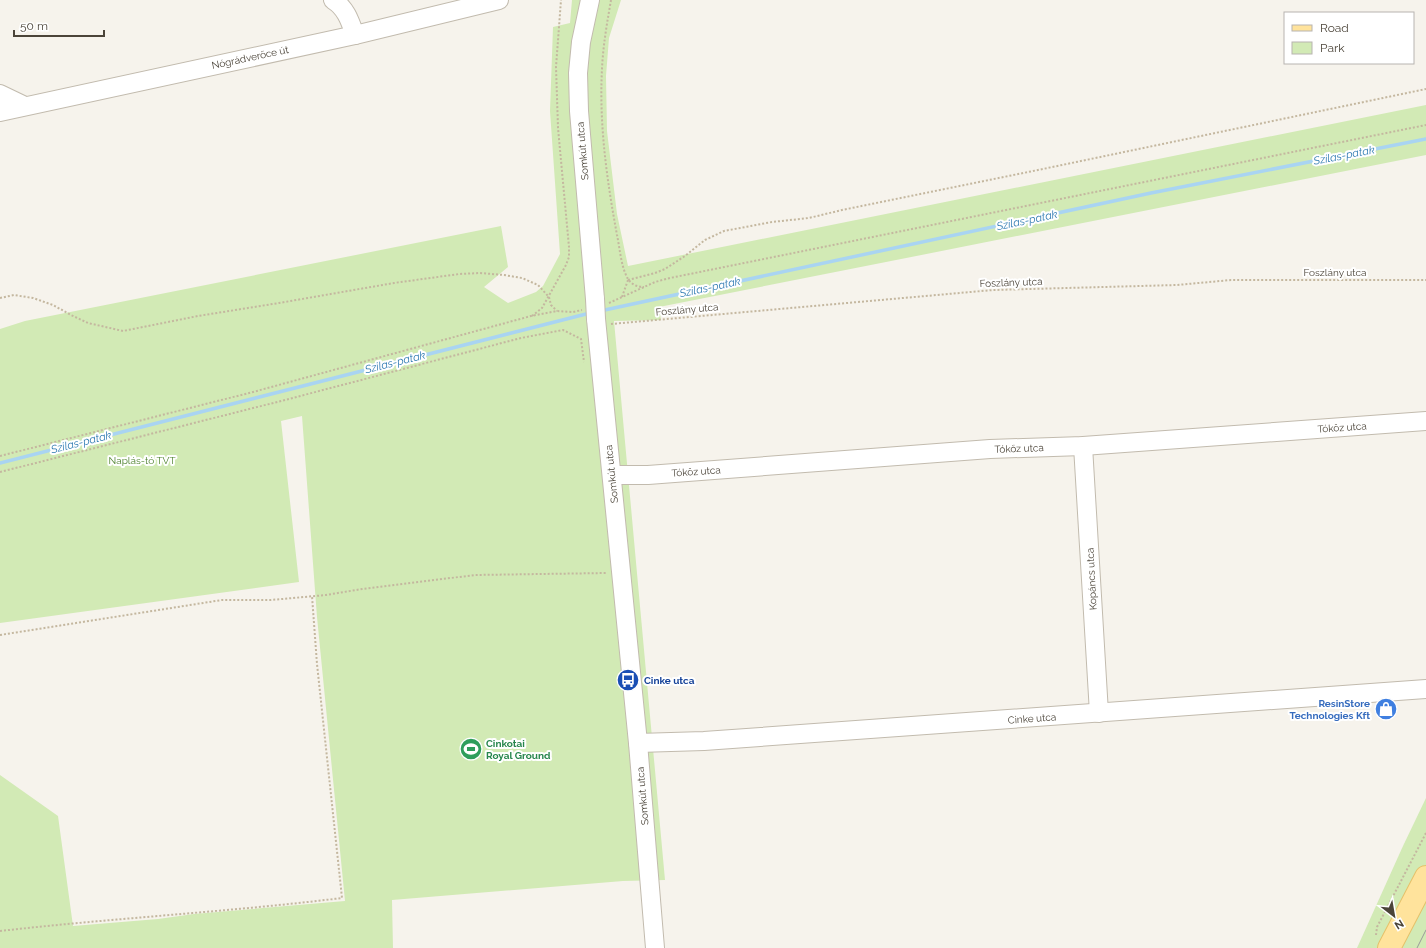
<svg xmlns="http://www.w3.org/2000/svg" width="1426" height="948" viewBox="0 0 1426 948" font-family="Raleway,sans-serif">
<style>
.green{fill:#d2eab5}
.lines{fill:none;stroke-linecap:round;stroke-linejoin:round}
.stream{stroke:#a9d4f2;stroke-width:3.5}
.minor-casing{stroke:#c2bbae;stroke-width:20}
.major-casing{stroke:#e6c16a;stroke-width:24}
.path{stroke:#c4b79f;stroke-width:2;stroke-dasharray:2 2;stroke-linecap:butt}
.minor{stroke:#fff;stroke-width:18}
.major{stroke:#ffe39c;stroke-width:22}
.tram{stroke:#9a9a9a;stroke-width:1}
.minor-bridge-casing{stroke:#c2bbae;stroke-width:20;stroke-linecap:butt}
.minor-bridge{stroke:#fff;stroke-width:18}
.labels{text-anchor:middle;stroke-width:4;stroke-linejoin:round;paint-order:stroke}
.street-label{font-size:10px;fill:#4b4439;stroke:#fff}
.park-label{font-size:10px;fill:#4a7f2a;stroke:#fff}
.transit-label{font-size:10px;font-weight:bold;fill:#164399;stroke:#fff;text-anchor:start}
.shop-label{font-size:10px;font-weight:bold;fill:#366cbe;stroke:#fff;text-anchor:end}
.leisure-label{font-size:10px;font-weight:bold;fill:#27864d;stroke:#fff;text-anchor:start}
.water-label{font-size:11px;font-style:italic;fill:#2e7ab2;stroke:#fff}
</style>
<rect width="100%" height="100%" fill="#f6f3ec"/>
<g class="green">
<polygon points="572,0 621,0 609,38 606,76 607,131 617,214 628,266 1426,105 1426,155 659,307 661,320 614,321 665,880 623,881 392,900 393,948 0,948 0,775 58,816 73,926 158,919 194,914 345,901 317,617 302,416 281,421 299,582 0,623 0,329 25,321 501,226 508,267 484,287 508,303 536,292 543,286 560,254 550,111 553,27 570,23"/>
<polygon points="1426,798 1426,948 1357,948 1403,846"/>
</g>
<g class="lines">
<g class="stream">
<polyline points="600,311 1151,193 1426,139"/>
<polyline points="0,463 590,313"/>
</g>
<g class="minor-casing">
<g id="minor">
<path d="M333,0c13,8 17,21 22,35"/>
<polyline points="590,0 581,42 578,73 579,111 595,299"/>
<polyline points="0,94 25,106"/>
<polyline points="0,112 355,35 499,0"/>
<polyline points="596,319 638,743 655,948"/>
<polyline points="1083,446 1099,713"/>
<polyline points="612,475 648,475 990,449 1083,446 1426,421"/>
<polyline points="638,743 704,741 1426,689"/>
</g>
</g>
<g class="major-casing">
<polyline id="major" points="1389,948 1426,877"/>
</g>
<g class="path">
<path d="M611,0c-4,23 -8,46 -9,69 -3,56 5,112 15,166 3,14 4,32 11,44 4,6 10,8 16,8"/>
<polyline points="628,280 655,273 665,269 685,256 705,240 724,231 772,222 809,218 842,210 1038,170 1426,89"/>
<polyline points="622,297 628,280"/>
<polyline points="0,298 14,295 33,298 53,305 71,315 88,323 123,331 198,316 279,303 394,283 459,274 480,273 504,275 522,278 538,285 549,297 551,305 557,311"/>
<polyline points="609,303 655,282 670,278 1426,125"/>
<polyline points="532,316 542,308 566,265 569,257 569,247 558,128 556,67 561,0"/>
<polyline points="611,324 993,290 1177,285 1231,280 1426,280"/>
<polyline points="0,456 253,392 531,316 557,311 573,312 582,310"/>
<polyline points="0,472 285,400 521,338 563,330 581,339 584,362"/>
<polyline points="0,635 222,600 271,600 326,595 362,589 475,575 607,573"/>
<path d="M0,931c114,-13 228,-19 342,-33l-25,-234 -5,-68"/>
<polyline points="1376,935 1377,927 1426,833"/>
</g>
<use href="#minor" class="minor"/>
<use href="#major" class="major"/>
<polyline class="tram" points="1417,948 1426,930"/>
<g class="minor-bridge-casing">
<polyline id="minor-bridge" points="595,299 596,319"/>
</g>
<use href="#minor-bridge" class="minor-bridge"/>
</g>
<defs>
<g id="bus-disc" transform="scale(1.15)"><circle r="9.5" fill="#1a4fb4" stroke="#fff"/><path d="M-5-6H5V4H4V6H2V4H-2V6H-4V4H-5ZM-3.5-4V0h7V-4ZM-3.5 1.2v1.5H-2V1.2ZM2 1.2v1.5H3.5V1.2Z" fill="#fff"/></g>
<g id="shop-disc" transform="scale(1.15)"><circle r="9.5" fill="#3f7fe0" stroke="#fff"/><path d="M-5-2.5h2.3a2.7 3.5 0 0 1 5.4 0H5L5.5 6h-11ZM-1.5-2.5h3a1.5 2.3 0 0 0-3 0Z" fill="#fff"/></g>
<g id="stadium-disc" transform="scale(1.15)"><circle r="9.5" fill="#2e9e5b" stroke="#fff"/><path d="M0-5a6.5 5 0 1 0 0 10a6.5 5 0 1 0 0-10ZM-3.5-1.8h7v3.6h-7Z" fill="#fff"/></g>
</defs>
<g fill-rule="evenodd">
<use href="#bus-disc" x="628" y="680"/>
<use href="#shop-disc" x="1386" y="709"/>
<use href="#stadium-disc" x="471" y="749"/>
</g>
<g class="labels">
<g class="street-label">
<text transform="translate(250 57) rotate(-12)" y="4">Nógrádverőce út</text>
<text transform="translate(582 151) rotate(-95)" y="4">Somkút utca</text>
<text x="1335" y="276">Foszlány utca</text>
<text transform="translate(1011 282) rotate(-2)" y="4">Foszlány utca</text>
<text transform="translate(687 309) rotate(-5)" y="4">Foszlány utca</text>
<text transform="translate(1342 427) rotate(-4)" y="4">Tóköz utca</text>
<text transform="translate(1019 448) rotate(-2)" y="4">Tóköz utca</text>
<text transform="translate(696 471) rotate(-4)" y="4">Tóköz utca</text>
<text transform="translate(611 474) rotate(-96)" y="4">Somkút utca</text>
<text transform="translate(1091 579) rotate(-93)" y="4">Kopáncs utca</text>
<text transform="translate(1032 718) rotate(-4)" y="4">Cinke utca</text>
<text transform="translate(642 796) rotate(-95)" y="4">Somkút utca</text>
</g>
<g class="park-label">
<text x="142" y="464">Naplás-tó TVT</text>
</g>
<g class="transit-label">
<text x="644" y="684">Cinke utca</text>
</g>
<g class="shop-label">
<text x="1370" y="707">ResinStore<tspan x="1370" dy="12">Technologies Kft</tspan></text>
</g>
<g class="leisure-label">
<text x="486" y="747">Cinkotai<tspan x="486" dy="12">Royal Ground</tspan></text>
</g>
<g class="water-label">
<text transform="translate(1344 155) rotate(-11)" y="4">Szilas-patak</text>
<text transform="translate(1027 220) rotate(-12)" y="4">Szilas-patak</text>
<text transform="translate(710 287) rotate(-12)" y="4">Szilas-patak</text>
<text transform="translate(395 362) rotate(-14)" y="4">Szilas-patak</text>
<text transform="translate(81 442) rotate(-14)" y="4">Szilas-patak</text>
</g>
</g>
<rect x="1284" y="12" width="130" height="52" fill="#ffffff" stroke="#b7b4b0"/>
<rect x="1292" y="25" width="20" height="6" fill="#ffe39c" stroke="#b7b4b0"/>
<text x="1320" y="32" font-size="12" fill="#4b4439">Road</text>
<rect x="1292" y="42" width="20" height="12" fill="#d2eab5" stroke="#b7b4b0"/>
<text x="1320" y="52" font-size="12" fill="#4b4439">Park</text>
<g transform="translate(1394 916) rotate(149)" stroke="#ffffff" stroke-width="3" paint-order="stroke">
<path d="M0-3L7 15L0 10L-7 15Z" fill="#4b4439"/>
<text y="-6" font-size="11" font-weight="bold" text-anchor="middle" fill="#4b4439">N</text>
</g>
<path d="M14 30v6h90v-6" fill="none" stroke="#4b4439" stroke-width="2"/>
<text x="20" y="30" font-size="12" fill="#4b4439" stroke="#ffffff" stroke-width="3" paint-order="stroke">50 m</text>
</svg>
